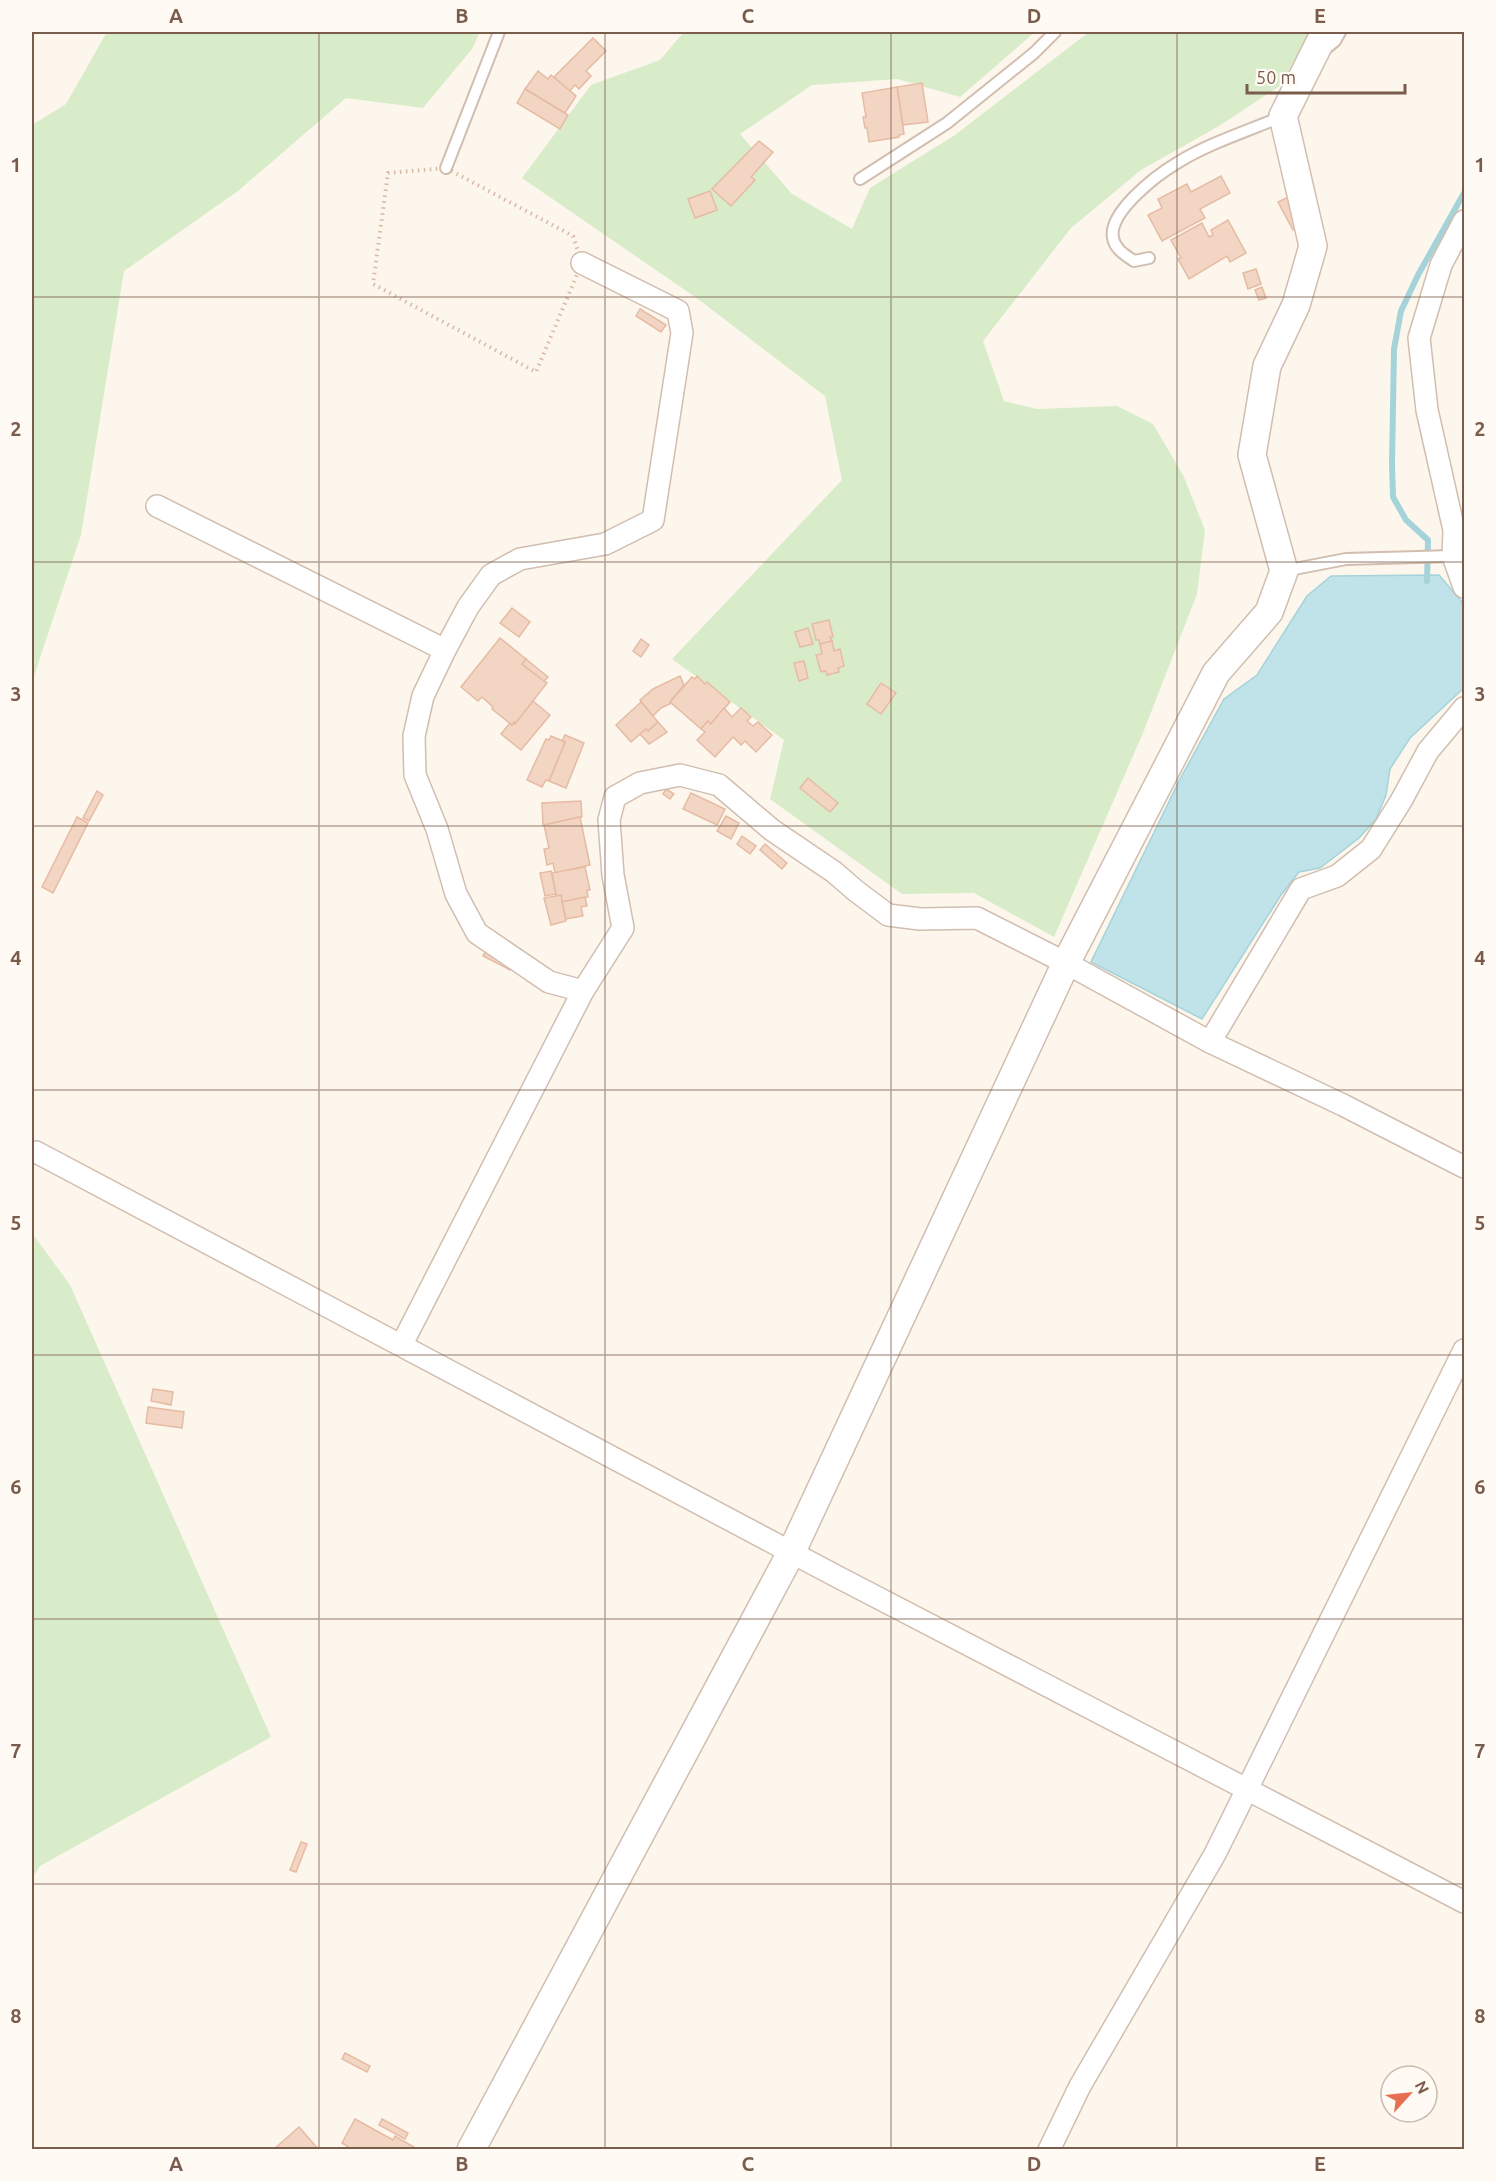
<svg xmlns="http://www.w3.org/2000/svg" width="1496" height="2181" viewBox="0 0 1496 2181" font-family="Ubuntu,sans-serif">
<style>
.green{fill:#d8ecc9}
.water{fill:#bfe3e8;stroke:#a5d3da;stroke-width:1.5}
.lines{fill:none;stroke-linecap:round;stroke-linejoin:round}
.stream{stroke:#a5d3da;stroke-width:6}
.building{fill:#f3d5c3;stroke:#e6bba3;stroke-width:1.5}
.service-casing{stroke:#d1beb0;stroke-width:14}
.minor-casing{stroke:#d1beb0;stroke-width:24}
.tertiary-casing{stroke:#d1beb0;stroke-width:30}
.path{stroke:#d9b8a5;stroke-width:4;stroke-dasharray:1.5 4.5;stroke-linecap:butt}
.service{stroke:#fff;stroke-width:10}
.minor{stroke:#fff;stroke-width:21}
.tertiary{stroke:#fff;stroke-width:27}
.grid{fill:none;stroke:#7a5c4d;stroke-width:1.5;stroke-opacity:0.55}
.neatline{fill:none;stroke:#7a5c4d;stroke-width:2}
.grid-label{font-size:20px;text-anchor:middle;font-weight:bold;fill:#7a5c4d}
</style>
<rect width="100%" height="100%" fill="#fdf6ec"/>
<g class="green">
<polygon points="107,32 480,32 472,49 423,108 346,98 238,191 124,271 81,535 32,682 32,125 66,104"/>
<polygon points="684,32 1035,32 960,97 897,79 812,85 740,134 792,194 852,229 870,188 955,135 1089,32 1309,32 1281,85 1219,126 1141,170 1071,228 983,341 1004,401 1037,409 1117,406 1153,424 1183,475 1205,530 1197,594 1143,733 1054,937 974,893 902,894 770,799 784,740 672,659 842,480 825,396 698,299 522,178 591,85 660,60"/>
<polygon points="32,1233 70,1285 271,1737 40,1866 32,1878"/>
</g>
<polygon class="water" points="1439,575 1462,602 1464,611 1464,688 1410,738 1390,769 1386,795 1376,819 1359,838 1320,868 1299,872 1281,895 1202,1019 1091,962 1180,779 1224,699 1257,675 1307,596 1331,576"/>
<g class="lines">
<polyline class="stream" points="1427,581 1428,540 1406,520 1393,497 1392,464 1394,349 1401,311 1418,275 1464,193"/>
</g>
<g class="building">
<polygon points="593,38 606,51 586,71 591,76 579,89 575,85 569,92 554,77"/>
<polygon points="538,71 548,79 551,75 576,96 565,113 525,89"/>
<polygon points="922,83 928,122 903,125 897,87"/>
<polygon points="897,87 904,134 899,135 899,137 869,142 867,128 865,128 863,117 866,117 862,93"/>
<polygon points="525,89 568,115 560,129 517,103"/>
<polygon points="759,141 773,152 751,177 755,180 731,206 712,189"/>
<polygon points="1221,176 1230,193 1200,209 1205,218 1162,241 1148,215 1162,208 1158,199 1187,184 1191,192"/>
<polygon points="710,191 717,210 695,218 688,199"/>
<polygon points="1294,194 1300,226 1293,230 1278,202"/>
<polygon points="1228,220 1246,253 1230,262 1227,256 1189,279 1178,259 1181,258 1171,240 1202,223 1209,237 1213,235 1211,230"/>
<polygon points="1256,269 1261,284 1248,289 1243,273"/>
<polygon points="1262,287 1266,298 1259,300 1255,290"/>
<polygon points="640,309 666,325 661,332 636,316"/>
<polygon points="512,608 530,622 519,637 500,623"/>
<polygon points="829,620 833,637 830,637 832,641 820,644 819,640 816,640 812,624"/>
<polygon points="808,628 813,644 800,647 795,632"/>
<polygon points="500,638 526,659 522,664 547,683 515,724 514,722 512,725 492,709 493,707 482,697 478,701 461,687"/>
<polygon points="641,639 649,645 641,657 633,651"/>
<polygon points="832,641 834,651 840,649 844,666 838,668 839,672 827,675 826,671 821,672 816,655 822,654 820,644"/>
<polygon points="526,659 548,677 544,681 522,664"/>
<polygon points="804,661 808,678 799,681 794,663"/>
<polygon points="680,676 684,685 670,702 672,703 661,708 653,716 640,700 653,689"/>
<polygon points="697,676 705,684 707,682 730,702 711,724 708,721 701,729 670,702 692,677 695,679"/>
<polygon points="881,683 896,693 881,714 867,704"/>
<polygon points="533,701 550,715 521,750 501,734 510,723 512,725 514,722 515,724"/>
<polygon points="641,702 658,722 648,731 646,729 631,742 616,725"/>
<polygon points="724,708 732,717 741,708 751,717 747,721 753,726 758,722 772,735 756,752 745,741 741,745 733,737 715,757 697,740 705,732 701,729 708,721 711,724"/>
<polygon points="658,722 667,732 649,744 640,734 646,729 648,731"/>
<polygon points="565,735 584,743 566,788 549,781 565,742 562,741"/>
<polygon points="551,736 565,742 549,781 546,780 542,787 527,780 546,739 549,740"/>
<polygon points="808,778 838,803 830,812 800,788"/>
<polygon points="666,789 674,794 670,799 663,794"/>
<polygon points="97,791 103,795 89,821 83,818"/>
<polygon points="691,793 725,809 717,825 683,809"/>
<polygon points="581,801 582,817 543,825 542,803"/>
<polygon points="726,816 739,823 731,839 717,831"/>
<polygon points="77,817 88,823 53,893 42,887"/>
<polygon points="580,817 590,865 555,873 553,863 547,865 544,849 549,848 544,825"/>
<polygon points="742,836 756,846 750,854 737,844"/>
<polygon points="765,844 787,863 782,869 760,850"/>
<polygon points="585,867 590,890 587,890 588,897 562,902 561,895 556,896 552,873"/>
<polygon points="551,871 556,894 545,896 540,873"/>
<polygon points="561,895 566,921 551,925 544,898"/>
<polygon points="585,897 587,906 581,907 583,916 566,919 562,902"/>
<polygon points="488,947 515,961 510,970 483,956"/>
<polygon points="153,1389 173,1392 171,1405 151,1401"/>
<polygon points="148,1407 184,1412 182,1428 146,1423"/>
<polygon points="301,1842 307,1844 296,1872 290,1870"/>
<polygon points="345,2053 370,2066 367,2072 342,2059"/>
<polygon points="355,2119 393,2140 395,2136 419,2150 353,2150 342,2143"/>
<polygon points="382,2119 408,2133 405,2139 379,2125"/>
<polygon points="299,2127 319,2150 273,2150"/>
</g>
<g class="lines">
<g class="service-casing">
<g id="service">
<polyline points="1329,46 1335,41 1340,32"/>
<polyline points="446,168 499,32"/>
<polyline points="860,179 947,123 1034,53 1055,32"/>
<path d="M1149,258l-15,3c-9,-6 -19,-12 -21,-23 -5,-26 44,-63 64,-75 32,-20 71,-32 106,-47"/>
<polyline points="1284,571 1346,559 1453,556"/>
</g>
</g>
<g class="minor-casing">
<g id="minor">
<polyline points="1464,221 1441,265 1419,338 1427,410 1454,530 1453,556 1464,587"/>
<polyline points="582,263 678,311 682,333 653,520 605,544 520,559 491,575 468,607 445,650 423,696 414,736 415,775 437,829 456,894 477,933 549,982 583,991"/>
<polyline points="157,506 445,650"/>
<polyline points="1210,1042 1301,889 1337,876 1371,849 1401,801 1428,751 1464,708"/>
<polyline points="36,1152 836,1576 1464,1902"/>
<polyline points="402,1344 583,991 623,928 613,875 609,820 615,797 640,783 680,775 719,785 772,830 834,872 856,891 888,915 920,919 977,918 1066,963 1210,1042 1343,1105 1464,1167"/>
<polyline points="1049,2150 1080,2086 1215,1854 1464,1350"/>
</g>
</g>
<g class="tertiary-casing">
<polyline id="tertiary" points="471,2150 792,1551 1066,963 1216,673 1269,612 1284,571 1252,455 1267,366 1296,305 1313,246 1283,116 1325,32"/>
</g>
<polygon class="path" points="446,168 573,236 582,263 536,372 373,284 388,173"/>
<use href="#service" class="service"/>
<use href="#minor" class="minor"/>
<use href="#tertiary" class="tertiary"/>
</g>
<path class="grid" d="M319,32v2118M605,32v2118M891,32v2118M1177,32v2118M32,297h1432M32,562h1432M32,826h1432M32,1090h1432M32,1355h1432M32,1619h1432M32,1884h1432"/>
<rect width="1496" height="2181" fill="none" stroke="#fffaf3" stroke-width="66"/>
<g transform="translate(1409 2094) rotate(63)"><circle r="28" fill="#fffaf3" stroke="#cabbb1" stroke-width="1.5"/>
<path d="M0-4.5L10 22L0 15L-10 22Z" fill="#e76f51"/>
<text y="-9" font-size="16" font-weight="bold" text-anchor="middle" fill="#7a5c4d">N</text>
</g>
<path d="M1247 84v9h158v-9" fill="none" stroke="#7a5c4d" stroke-width="3"/>
<text x="1256" y="84" font-size="18" fill="#7a5c4d" stroke="#fffaf3" stroke-width="4.5" paint-order="stroke">50 m</text>
<rect x="33" y="33" width="1430" height="2115" class="neatline"/>
<g class="grid-label">
<text x="176" y="23">A</text>
<text x="462" y="23">B</text>
<text x="748" y="23">C</text>
<text x="1034" y="23">D</text>
<text x="1320" y="23">E</text>
<text x="16" y="172">1</text>
<text x="1480" y="172">1</text>
<text x="16" y="436">2</text>
<text x="1480" y="436">2</text>
<text x="16" y="701">3</text>
<text x="1480" y="701">3</text>
<text x="16" y="965">4</text>
<text x="1480" y="965">4</text>
<text x="16" y="1230">5</text>
<text x="1480" y="1230">5</text>
<text x="16" y="1494">6</text>
<text x="1480" y="1494">6</text>
<text x="16" y="1758">7</text>
<text x="1480" y="1758">7</text>
<text x="16" y="2023">8</text>
<text x="1480" y="2023">8</text>
<text x="176" y="2171">A</text>
<text x="462" y="2171">B</text>
<text x="748" y="2171">C</text>
<text x="1034" y="2171">D</text>
<text x="1320" y="2171">E</text>
</g>
</svg>
